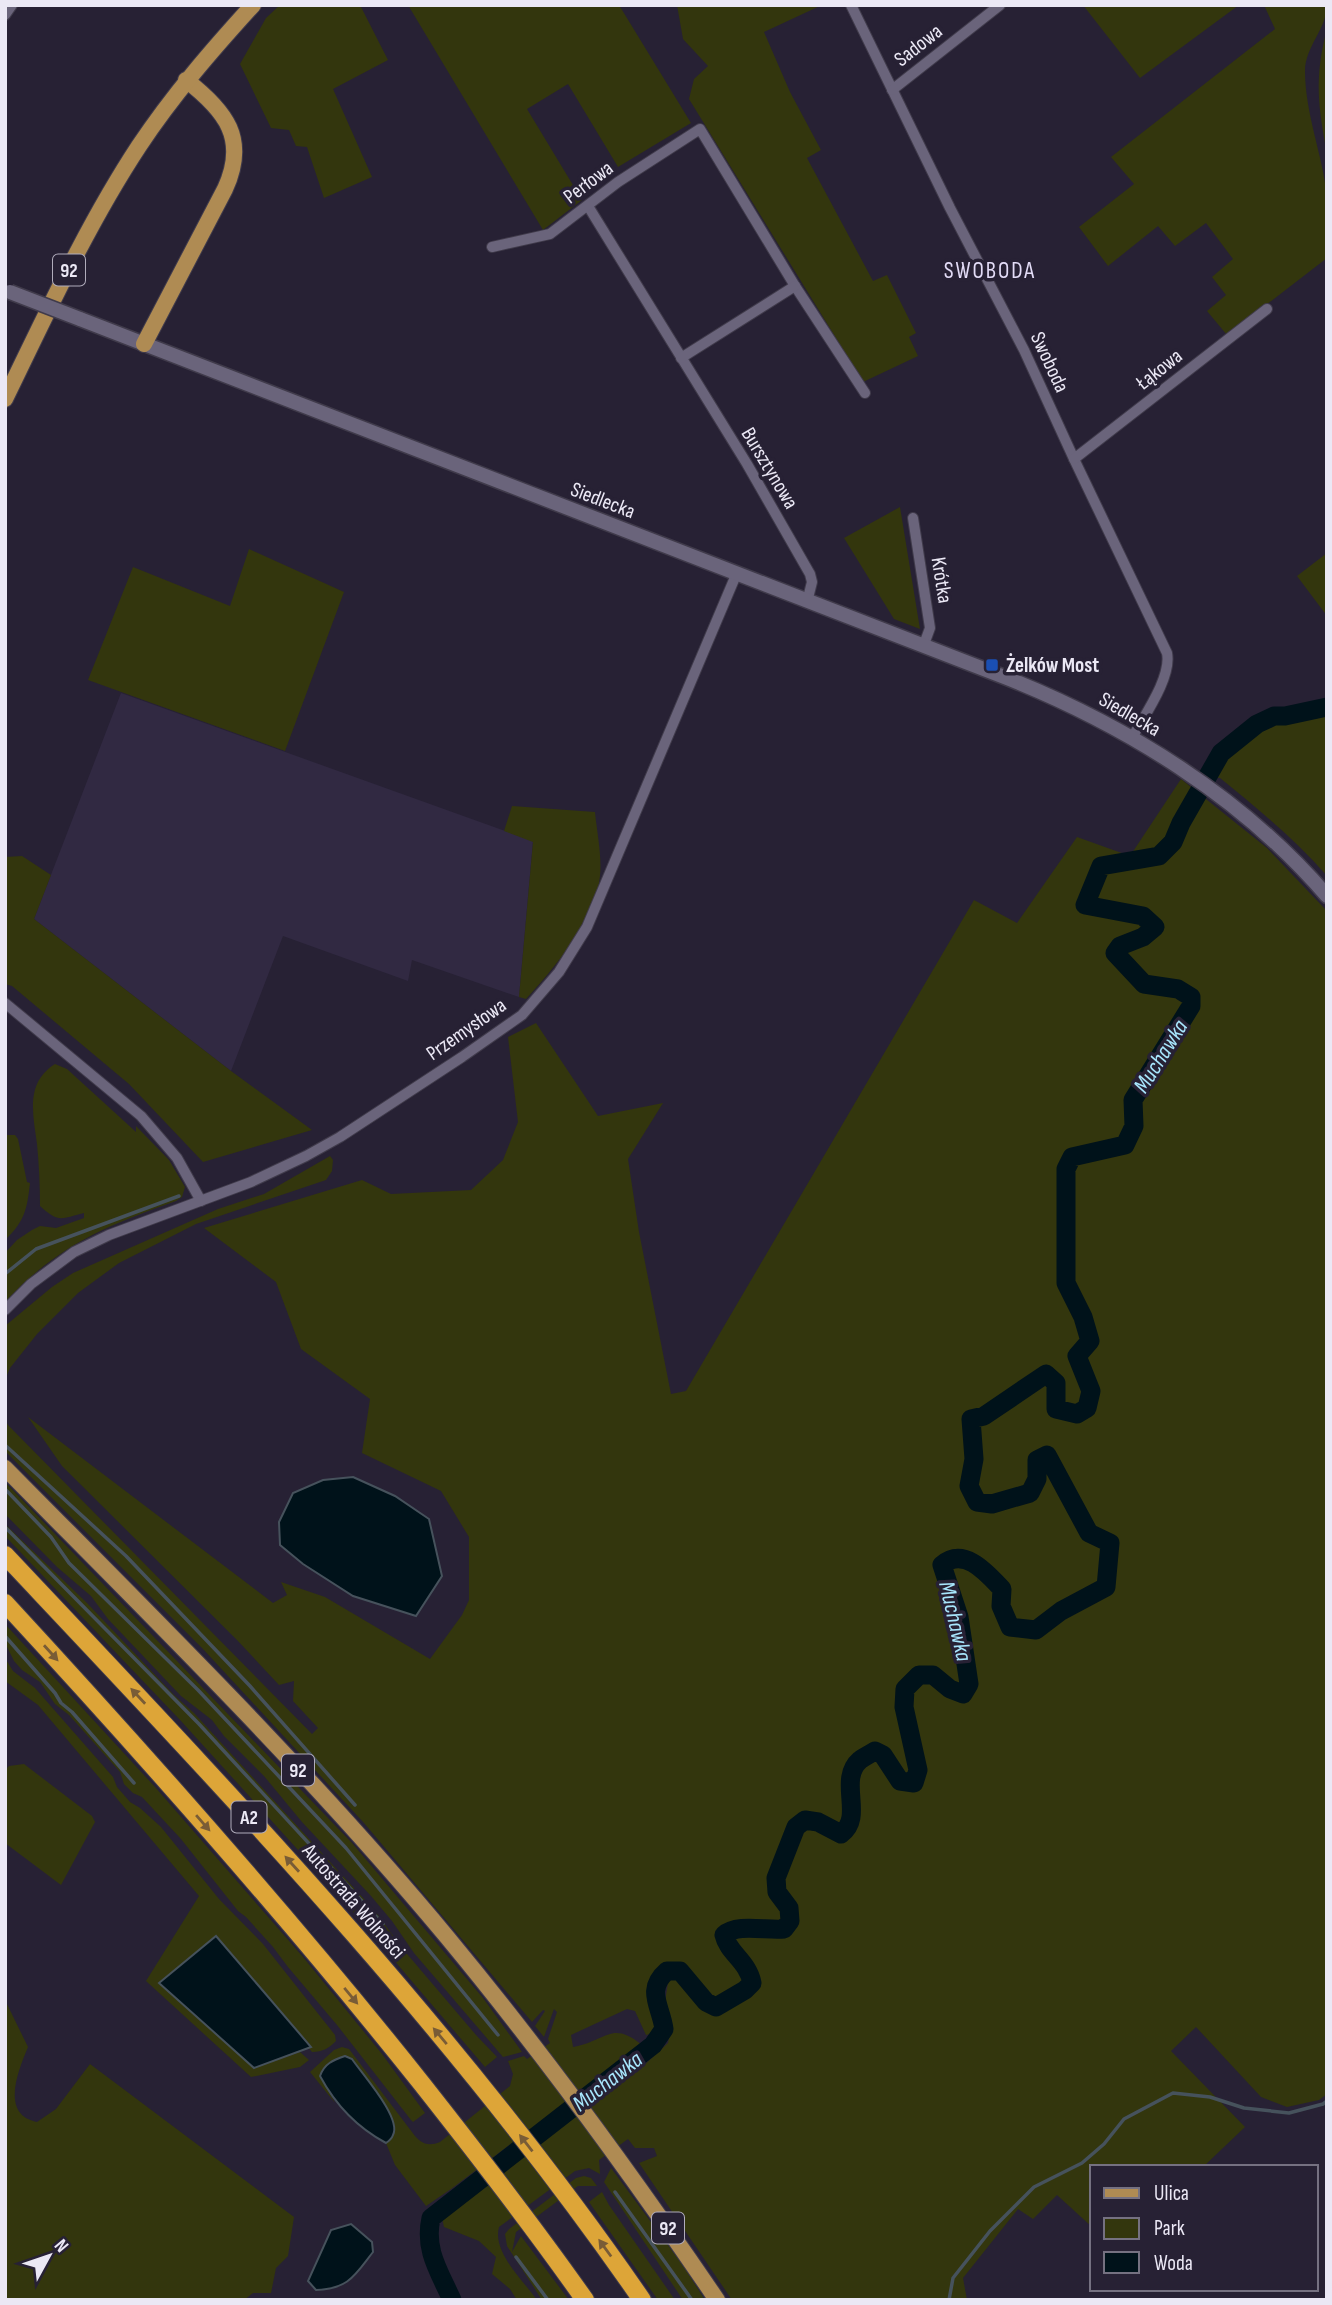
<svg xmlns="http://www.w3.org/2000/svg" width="1332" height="2305" viewBox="0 0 1332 2305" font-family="'Sofia Sans Condensed',sans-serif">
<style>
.built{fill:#312942}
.green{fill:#33360d}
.water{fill:#00121a;stroke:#46525c;stroke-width:2}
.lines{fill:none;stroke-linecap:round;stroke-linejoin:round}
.stream{stroke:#46525c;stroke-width:3.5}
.river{stroke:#00121a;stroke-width:19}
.minor-casing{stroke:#403b4b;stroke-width:12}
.secondary-casing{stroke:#403b4b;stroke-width:17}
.primary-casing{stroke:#403b4b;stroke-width:18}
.motorway-casing{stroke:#403b4b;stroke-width:20}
.minor{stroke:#6a647b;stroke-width:10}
.secondary{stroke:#6a647b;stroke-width:14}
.primary{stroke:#af8b53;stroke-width:16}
.motorway{stroke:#dda538;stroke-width:18}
.secondary-bridge-casing{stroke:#403b4b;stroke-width:17;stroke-linecap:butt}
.secondary-bridge{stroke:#6a647b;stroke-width:14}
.oneway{fill:#795c36}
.transit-dot{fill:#1a4fb4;stroke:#272134;stroke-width:2.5}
.labels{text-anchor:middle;stroke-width:7;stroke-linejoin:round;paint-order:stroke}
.shield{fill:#272134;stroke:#b0acbb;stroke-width:2}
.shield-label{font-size:19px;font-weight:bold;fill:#ebe8f5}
.street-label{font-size:21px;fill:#ebe8f5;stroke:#272134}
.poi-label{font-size:21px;font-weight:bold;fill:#ebe8f5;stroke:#272134;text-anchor:start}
.neighbourhood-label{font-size:23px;letter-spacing:2px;fill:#e3dcf7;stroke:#272134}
.water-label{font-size:23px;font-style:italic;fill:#a8e6fd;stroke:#272134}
</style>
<rect width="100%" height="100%" fill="#272134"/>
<polygon class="built" points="121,693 533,841 519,997 412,960 408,981 283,936 231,1071 34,919"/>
<g class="green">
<polygon points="280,5 360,5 388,60 333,89 372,177 324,198 307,147 296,146 289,130 271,128 240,64 266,18"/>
<polygon points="408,5 619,5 691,123 618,167 568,84 527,109 582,200 543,230"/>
<polygon points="677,5 822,5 764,32 790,92 821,150 807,158 873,281 887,275 916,333 909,337 918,356 863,382 689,99 694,79 708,66 683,39"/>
<polygon points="1083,5 1239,5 1140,78"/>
<path d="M1264,5h63c0,23 -22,42 -22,66 0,43 18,85 22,127 2,20 0,40 0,60l-100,77 -20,-24 19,-16 -14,-18 21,-18 -27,-36 -31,23 -17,-20 -50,40 -29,-39 55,-43 -23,-27 164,-128z"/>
<path d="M1327,29v125c-9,-47 -13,-77 0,-125z"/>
<polygon points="900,507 920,629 894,619 844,538"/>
<polygon points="249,549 344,592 285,751 88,680 133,567 230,606"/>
<polygon points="1327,553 1327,616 1297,576"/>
<path d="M1317,713h10v163c-32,-37 -69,-67 -107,-98l-7,-1 24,-31 29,-20z"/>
<path d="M1181,779l86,69 60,63v1183l-8,6 -32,7 -26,-10 -65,-70 -25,24 74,76 -42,40h-111v60l-35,-32 -24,24 -15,-10 -55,69 4,22h-235l-93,-137 18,-7 -3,-8h-19l-7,-9 -29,21 1,14 -11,-6 -14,3 -76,56c-7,25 24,53 38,73h-20l-7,-11 -18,-15 4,-17 -17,-16 -35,-14 -2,-9 122,-96 77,-54 27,-25 3,-15 -6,-26 4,-26 6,-2c11,10 22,29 36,34 23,9 52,-19 42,-41 -5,-12 -19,-19 -23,-30 16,-6 43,0 62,-5 -22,-7 -50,-15 -70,0l-2,10 26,38c-6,12 -22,19 -35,20 -7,-9 -14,-25 -24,-31 -5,-4 -16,-7 -21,-5 -26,6 -13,42 -9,59l-7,11 -4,1 -11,-24 -8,-2 -56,26 2,12c34,-6 38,-27 69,-2l-191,144 -25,17 -31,-41 -9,-22 8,-9 -6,-25 -19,-25 -49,-8 15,27 -25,-31 24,-22 8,-3 7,2 66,87c8,9 15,10 25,6l70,-56 3,-12 -5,-13 16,-5 3,3 23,-16 -2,-4 9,-27 -3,-3 -10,28 -9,-11 10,-15 -2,-1 -11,12 -168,-199 -161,-174 -198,-198v-32l3,6 304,309 6,-6 -25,-27 1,-20 -15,4 -42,-45 -175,-174 -34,-49 245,186 14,-8 -6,-13 44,15 105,62 32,-44 7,-15v-63l-28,-46 -79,-38 8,-54 -69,-50 -25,-67 -72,-54 158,-48 29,14 80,-4 32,-30 15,-38 -10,-85 28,-14 62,93 65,-13 -35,56 11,73 32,162 15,-3 288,-491 43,23 60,-86 53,19z"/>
<path d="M512,806l83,6c2,21 7,43 5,64 -4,42 -47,94 -74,123l-7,-2 14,-155 -29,-11z"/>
<polygon points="22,856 51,875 34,919 231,1071 312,1130 203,1162 129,1084 12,986 5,984 5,857"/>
<path d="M55,1064l12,5 69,63v-6l33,34 16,27 -3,10 -6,4c-71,25 -119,45 -171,101v-49l12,-13 15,-10 8,-4 16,2 28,-10v-5c-24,6 -25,10 -44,-7 0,-21 -1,-41 -3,-62 -4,-30 -12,-61 18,-80z"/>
<path d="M5,1135h10l3,4 9,43 3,1c-3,26 -5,38 -25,57z"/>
<polygon points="330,1156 333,1160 332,1171 326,1180 196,1224 119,1263 78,1293 37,1334 10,1368 5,1380 5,1326 52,1287 73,1273 218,1209 264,1194"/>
<polygon points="5,1482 352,1843 483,1998 522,2052 503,2057 414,1953 392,1921 371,1896 302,1822 264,1776 224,1736 212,1720 181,1696 108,1619 91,1596 57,1567 5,1514"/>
<polygon points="5,1524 87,1603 174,1695 194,1713 375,1911 402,1948 476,2035 497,2057 485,2067 329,1884 181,1721 5,1536"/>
<polygon points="5,1624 155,1787 303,1957 382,2054 425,2113 413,2122 411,2120 337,2025 288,1967 273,1947 246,1917 238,1911 181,1839 142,1797 133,1793 124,1784 120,1772 69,1715 55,1704 40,1682 22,1670 14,1661 5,1643"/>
<path d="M5,1658l8,13 22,17 78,89 4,10 13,15 10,6 21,19 58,72 44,45 72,91 1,6c-7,7 -13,11 -24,11l-96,-116 -57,47 95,85 46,-16 9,8 -9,7 -49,10 -105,-96 53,-85 -161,-191 -33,-24z"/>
<polygon points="24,1764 92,1816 95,1822 61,1885 5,1843 5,1770 9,1766"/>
<path d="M5,2000l23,47c-10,24 -28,68 9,75l19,-13 34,-45 204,153 -6,39 -12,12 -5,25h-18l-9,7h-239z"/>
<polygon points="611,2168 682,2264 705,2300 683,2300 604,2182"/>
<polygon points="584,2176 591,2178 597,2186 578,2186 516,2232 512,2252 521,2236 569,2300 542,2300 507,2246 505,2234 509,2229 576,2178"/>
<polygon points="602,2192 609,2205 675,2300 658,2300 589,2202"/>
</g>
<g class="water">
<polygon points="353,1477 395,1496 429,1519 442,1576 416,1616 353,1596 303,1564 280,1545 279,1522 293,1493 323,1480"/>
<polygon points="216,1936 311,2047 254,2068 159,1983"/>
<path d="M345,2056l7,3c10,15 50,59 41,76 -1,3 -4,6 -7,8 -28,-15 -51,-39 -66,-67 4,-12 13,-16 25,-20z"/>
<path d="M351,2224l21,18 1,10c-18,23 -24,37 -57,38l-8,-9 23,-51z"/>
</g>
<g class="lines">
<g class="stream">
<polyline points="5,1274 36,1249 179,1196"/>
<polyline points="5,1445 126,1556 250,1686 355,1805"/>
<polyline points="5,1489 51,1537 69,1563 198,1690 346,1848 498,2035"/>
<polyline points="5,1527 199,1724 383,1924"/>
<polyline points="5,1636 55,1693 61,1703 72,1712 134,1783"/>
<polyline points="615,2192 692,2300"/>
<polyline points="516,2257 548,2300"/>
<polyline points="949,2300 953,2278 990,2231 1034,2187 1082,2163 1104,2144 1124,2119 1173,2093 1210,2097 1244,2108 1289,2113 1323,2104 1327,2101"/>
</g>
<path class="river" d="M452,2300c-13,-29 -28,-50 -21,-82l222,-173 11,-16c-3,-23 -19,-39 3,-58h13l26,31 10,5 29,-17 7,-7c-4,-22 -24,-30 -28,-48 13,-12 43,-4 60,-6l6,-8 -1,-13 -12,-16 -1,-14 20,-51 9,-7 13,2 23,12c24,-17 -4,-54 19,-74 4,-3 10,-6 15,-9l8,4 17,26 14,2 4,-13 -14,-63 1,-18 14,-14h14l17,14 13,5 6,-10 -10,-67 -17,-52c22,-19 45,8 60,24l-1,17 9,21 26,3 25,-19 45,-24 4,-44 -21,-10 -42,-78 -10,5v19l-7,14 -38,11 -15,-2 -8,-16 5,-27 -3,-40 13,-3 62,-42 10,9v26l21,5 10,-6 4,-17 -14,-35 13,-15 -7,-24 -17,-34v-114l6,-12 53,-12 9,-19 -1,-26 58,-94v-9l-13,-8 -34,-5 -29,-31 5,-7 23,-9 12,-10 -12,-11 -58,-11 16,-39 58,-10 14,-14 8,-19 40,-70 36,-29 17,-8h11l42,-9"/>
<g class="minor-casing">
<g id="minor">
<path d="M851,5l99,203 74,142 50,109 93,194c5,24 -23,63 -35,85"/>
<polyline points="5,15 12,5"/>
<polyline points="892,90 1000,5"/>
<polyline points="588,206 747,464 810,574 812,582 807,602"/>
<polyline points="492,247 550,234 618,182 700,129 795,286 865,393"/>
<polyline points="681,358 795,286"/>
<polyline points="1074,459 1267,309"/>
<polyline points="913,518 930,628 923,647"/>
<polyline points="5,1003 141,1116 177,1158 201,1201"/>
<polyline points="5,1310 31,1284 74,1252 109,1235 251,1182 306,1156 340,1137 462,1057 522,1015 559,972 587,927 736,575"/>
</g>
</g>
<g class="secondary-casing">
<path id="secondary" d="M80,319l927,359c120,48 235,119 320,218"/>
</g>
<g class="primary-casing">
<g id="primary">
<path d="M144,344l81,-155c23,-50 1,-78 -39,-109"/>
<path d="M5,399c42,-86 82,-174 134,-253 34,-51 73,-96 114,-141"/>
<path d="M5,1468c151,153 305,304 442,469 96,116 185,238 270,363"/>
</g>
</g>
<g class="motorway-casing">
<g id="motorway">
<path d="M5,1555c224,238 451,475 637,745"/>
<path d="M5,1603c144,156 285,315 417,481 56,71 111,142 163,216"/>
</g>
</g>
<use href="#minor" class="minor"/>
<use href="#secondary" class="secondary"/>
<use href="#primary" class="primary"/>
<use href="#motorway" class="motorway"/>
<g class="secondary-bridge-casing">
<polyline id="secondary-bridge" points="10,292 80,319"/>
</g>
<use href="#secondary-bridge" class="secondary-bridge"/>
</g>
<defs><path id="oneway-solid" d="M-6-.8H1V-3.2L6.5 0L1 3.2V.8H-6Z" transform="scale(1.75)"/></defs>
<g class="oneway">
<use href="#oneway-solid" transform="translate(51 1653) rotate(48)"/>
<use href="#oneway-solid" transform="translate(138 1696) rotate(-133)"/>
<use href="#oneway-solid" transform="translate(203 1823) rotate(49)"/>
<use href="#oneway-solid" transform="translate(292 1864) rotate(-132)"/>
<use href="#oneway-solid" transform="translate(351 1996) rotate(50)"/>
<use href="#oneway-solid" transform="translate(440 2036) rotate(-130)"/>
<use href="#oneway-solid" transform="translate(526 2143) rotate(-128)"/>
<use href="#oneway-solid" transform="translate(605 2248) rotate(-126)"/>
</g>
<rect class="transit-dot" x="985" y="658" width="14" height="14" rx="3.5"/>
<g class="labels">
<g class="shield">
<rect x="53" y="254.5" width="32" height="31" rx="5"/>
<rect x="282" y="1754.5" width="32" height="31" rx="5"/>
<rect x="231.5" y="1801.5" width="35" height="31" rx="5"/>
<rect x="652" y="2212.5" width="32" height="31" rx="5"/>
</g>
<g class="shield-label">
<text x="69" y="277">92</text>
<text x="298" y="1777">92</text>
<text x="249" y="1824">A2</text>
<text x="668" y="2235">92</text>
</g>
<g class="street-label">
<text transform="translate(918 45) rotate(-38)" y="7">Sadowa</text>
<text transform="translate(588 182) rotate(-37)" y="7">Perłowa</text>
<text transform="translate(1050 362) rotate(65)" y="7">Swoboda</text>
<text transform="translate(1159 369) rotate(-38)" y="7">Łąkowa</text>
<text transform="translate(770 468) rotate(59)" y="7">Bursztynowa</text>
<text transform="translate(603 500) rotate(21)" y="7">Siedlecka</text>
<text transform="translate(942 580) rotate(81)" y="7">Krótka</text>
<text transform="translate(1130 714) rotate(30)" y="7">Siedlecka</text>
<text transform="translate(466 1029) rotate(-35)" y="7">Przemysłowa</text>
<text transform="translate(354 1901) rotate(49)" y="7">Autostrada Wolności</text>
</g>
<g class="poi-label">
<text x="1006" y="672">Żelków Most</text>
</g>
<g class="neighbourhood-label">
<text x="990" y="278">SWOBODA</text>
</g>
<g class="water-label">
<text transform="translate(1160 1056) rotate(-58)" y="8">Muchawka</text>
<text transform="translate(956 1621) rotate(77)" y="8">Muchawka</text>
<text transform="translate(607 2081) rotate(-38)" y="8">Muchawka</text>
</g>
</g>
<rect width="1332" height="2305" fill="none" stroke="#ebe8f5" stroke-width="14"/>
<rect x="1090" y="2165" width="228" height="126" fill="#272134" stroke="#757181" stroke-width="2"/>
<rect x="1104" y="2188" width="35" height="10" fill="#af8b53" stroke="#757181" stroke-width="2"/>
<text x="1154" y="2200" font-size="21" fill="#ebe8f5">Ulica</text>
<rect x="1104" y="2218" width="35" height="21" fill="#33360d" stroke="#757181" stroke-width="2"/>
<text x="1154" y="2235" font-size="21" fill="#ebe8f5">Park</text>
<rect x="1104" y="2252" width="35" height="21" fill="#00121a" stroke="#757181" stroke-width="2"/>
<text x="1154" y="2270" font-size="21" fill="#ebe8f5">Woda</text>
<g transform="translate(49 2256) rotate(50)" stroke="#272134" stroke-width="5" paint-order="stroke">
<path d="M0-5L12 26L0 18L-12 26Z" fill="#ebe8f5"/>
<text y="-10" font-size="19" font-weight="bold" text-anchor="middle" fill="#ebe8f5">N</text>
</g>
</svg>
